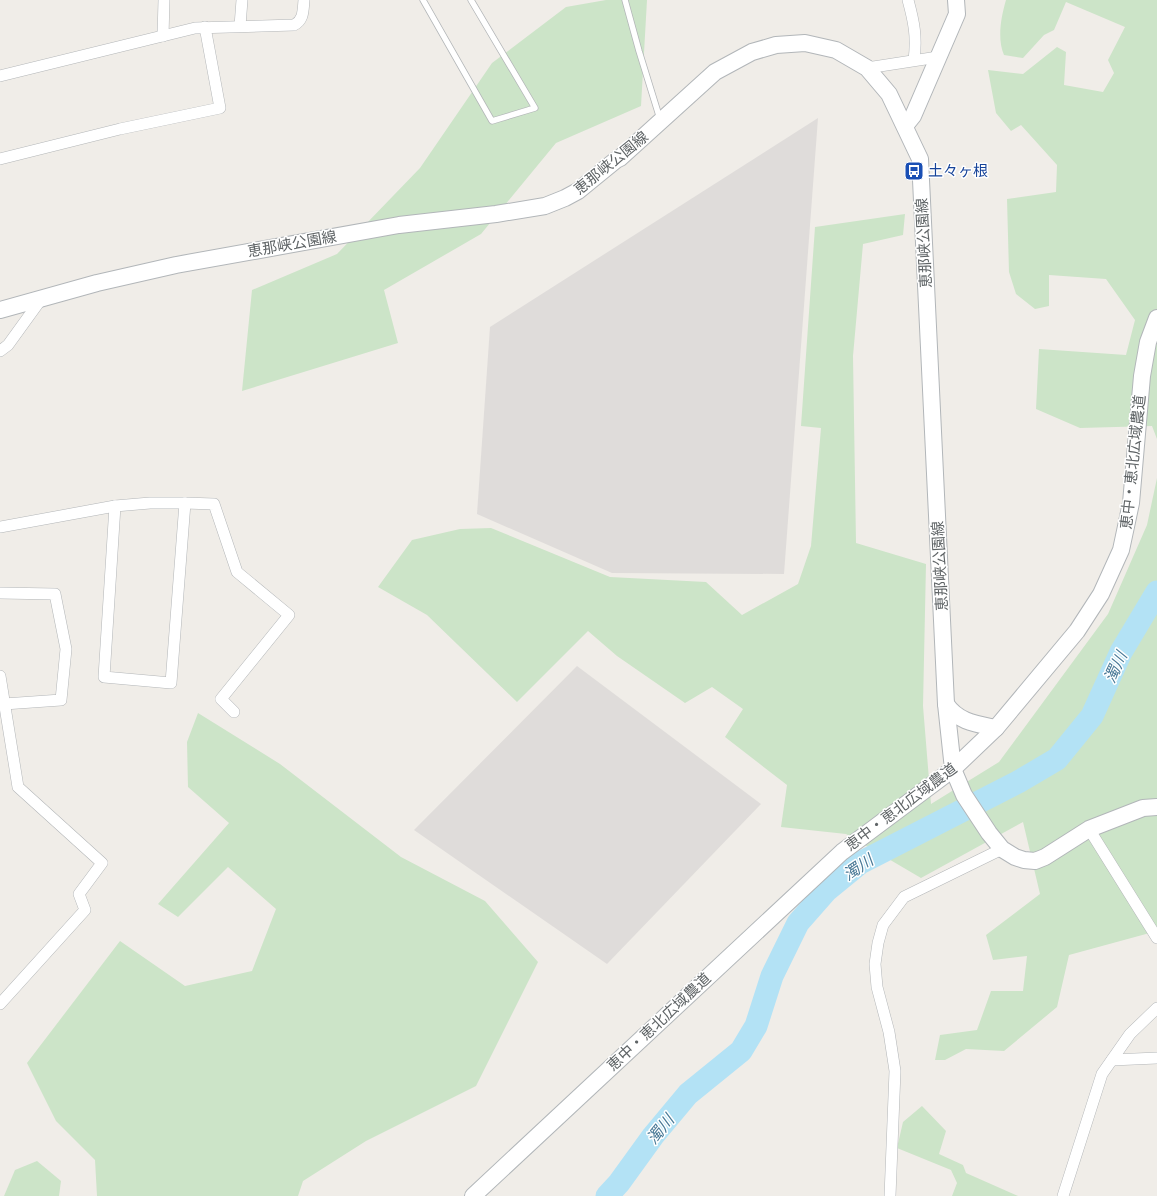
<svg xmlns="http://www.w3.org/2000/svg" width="1157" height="1196" viewBox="0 0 1157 1196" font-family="Signika,'Noto Sans JP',sans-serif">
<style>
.industrial{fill:#dfdcda}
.green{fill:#cce4c8}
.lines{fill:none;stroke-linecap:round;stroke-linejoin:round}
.river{stroke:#b3e2f5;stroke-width:23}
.lane-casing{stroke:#b3b6b8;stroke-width:7}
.street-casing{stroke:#b3b6b8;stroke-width:12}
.secondary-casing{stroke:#b2b6b9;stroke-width:18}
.lane{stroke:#fff;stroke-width:5.5}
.street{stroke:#fff;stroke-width:11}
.secondary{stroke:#fff;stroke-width:16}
.labels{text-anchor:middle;stroke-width:3;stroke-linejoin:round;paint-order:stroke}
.street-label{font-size:15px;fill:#5f6466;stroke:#fff}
.transit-label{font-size:15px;fill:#164399;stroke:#fff;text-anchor:start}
.water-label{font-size:16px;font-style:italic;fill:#497996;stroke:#fff}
</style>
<rect width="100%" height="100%" fill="#f0ede8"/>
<g class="industrial">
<polygon points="818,118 784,574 612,573 477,514 490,327"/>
<polygon points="577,666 761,804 607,964 414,830"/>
</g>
<g class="green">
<polygon points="606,0 647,0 641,106 556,143 481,234 384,290 398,343 242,391 252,290 337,254 420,168 492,63 566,7"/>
<path d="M1006,0h151v439l-5,-13 -72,2 -44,-19 3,-60 87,6 9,-35 -29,-41 -57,-4v31l-14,3 -19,-15 -7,-22 -2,-73 49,-7 1,-27 -36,-40 -10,6 -15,-18 -8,-43 35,4 34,-27 9,5 -2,33 39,7 11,-19 -6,-13 17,-33 -59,-25 -12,28 -10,5 -21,23 -19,-3c-7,-16 -3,-38 2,-55z"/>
<polygon points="905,214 903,235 863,244 853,356 856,543 926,564 923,706 931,804 999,762 1108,614 1147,525 1157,478 1157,931 1069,955 1057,1007 1004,1051 966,1049 945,1060 935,1060 940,1035 977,1030 991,991 1023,991 1027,956 993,960 986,935 1040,894 1023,822 921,878 846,834 781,827 787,785 725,737 743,709 712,687 685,703 617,656 588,631 517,702 427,615 378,587 412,540 460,529 491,528 610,577 706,582 742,615 798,584 811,546 821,428 801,426 815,227"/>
<polygon points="198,713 280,764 401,857 485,901 538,962 476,1086 366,1141 303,1181 298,1196 97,1196 95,1160 56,1121 27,1063 120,941 185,986 252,971 276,909 228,867 178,917 158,904 229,823 188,787 187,742"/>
<polygon points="922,1106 946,1131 939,1154 963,1165 966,1173 1018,1196 952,1196 957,1183 951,1170 897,1148 903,1122"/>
<polygon points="37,1161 61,1181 59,1196 4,1196 15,1170"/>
</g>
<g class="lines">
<polyline class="river" points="607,1196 619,1183 653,1136 688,1094 741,1051 756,1026 772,976 798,923 827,890 860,863 1018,782 1057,759 1092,716 1121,652 1157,592"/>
<g class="lane-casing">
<g id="lane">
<polyline points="423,0 492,121 535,108 471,0"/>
<polyline points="625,0 639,51 660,119"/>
</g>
</g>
<g class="street-casing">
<g id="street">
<path d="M908,0c6,22 9,37 6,60"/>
<polyline points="240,26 242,0"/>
<polyline points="163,36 164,0"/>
<polyline points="867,68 938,57"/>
<path d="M0,76l195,-48 99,-3c10,-5 9,-15 10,-25"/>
<polyline points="0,159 120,129 220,108 205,27"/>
<polyline points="0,351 8,345 42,298"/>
<polyline points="115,506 104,677 171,683 185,503"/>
<polyline points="0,527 115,506 150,503 185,503 214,504 237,572 289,615 221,699 234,712"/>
<polyline points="0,593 55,594 66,649 61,700 4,704"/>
<polyline points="0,676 18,787 102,863 79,894 85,910 0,1004"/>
<polyline points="1089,829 1157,938"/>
<polyline points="1112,1060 1157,1058"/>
<polyline points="890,1196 895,1071 889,1032 877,987 875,964 878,943 883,925 904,897 1002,849"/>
<polyline points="1063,1196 1102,1074 1130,1034 1157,1008"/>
</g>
</g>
<g class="secondary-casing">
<g id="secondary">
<polyline points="905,126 913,116 957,14 956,0"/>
<polyline points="0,310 97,283 176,265 399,225 496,214 545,206 565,198 578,191 616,160 620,158 715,72 752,52 776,45 805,43 836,50 867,68 889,94 920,159 946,704 953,769 964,795 989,833 1002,849 1015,857 1024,860 1035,861 1045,857 1089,829 1143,808 1157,807"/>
<path d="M946,704c12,18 30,20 50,24"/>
<polyline points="473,1196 842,852 953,769 996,728 1077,631 1101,594 1121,550 1131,503 1142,376 1148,342 1157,318"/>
</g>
</g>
<use href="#lane" class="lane"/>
<use href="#street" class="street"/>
<use href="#secondary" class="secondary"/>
</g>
<defs>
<g id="bus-square" transform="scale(1)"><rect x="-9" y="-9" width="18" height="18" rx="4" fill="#1a4fb4" stroke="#fff"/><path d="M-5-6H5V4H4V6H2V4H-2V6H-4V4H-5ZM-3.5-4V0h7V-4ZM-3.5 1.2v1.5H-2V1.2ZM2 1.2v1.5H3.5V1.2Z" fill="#fff"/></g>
</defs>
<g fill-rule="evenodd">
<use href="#bus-square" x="914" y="171"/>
</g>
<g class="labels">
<g class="street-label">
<text transform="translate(611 163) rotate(-39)" y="5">恵那峡公園線</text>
<text transform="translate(924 243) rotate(-93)" y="5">恵那峡公園線</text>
<text transform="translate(292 244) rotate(-10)" y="5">恵那峡公園線</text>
<text transform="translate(1133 462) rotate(-84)" y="5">恵中・恵北広域農道</text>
<text transform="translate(940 566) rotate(-93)" y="5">恵那峡公園線</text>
<text transform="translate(901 807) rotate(-37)" y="5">恵中・恵北広域農道</text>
<text transform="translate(659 1022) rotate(-43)" y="5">恵中・恵北広域農道</text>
</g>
<g class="transit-label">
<text x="928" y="176">土々ヶ根</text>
</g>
<g class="water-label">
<text transform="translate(1115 667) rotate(-65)" y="6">濁川</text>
<text transform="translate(858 867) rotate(-34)" y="6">濁川</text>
<text transform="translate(660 1129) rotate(-51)" y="6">濁川</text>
</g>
</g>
</svg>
